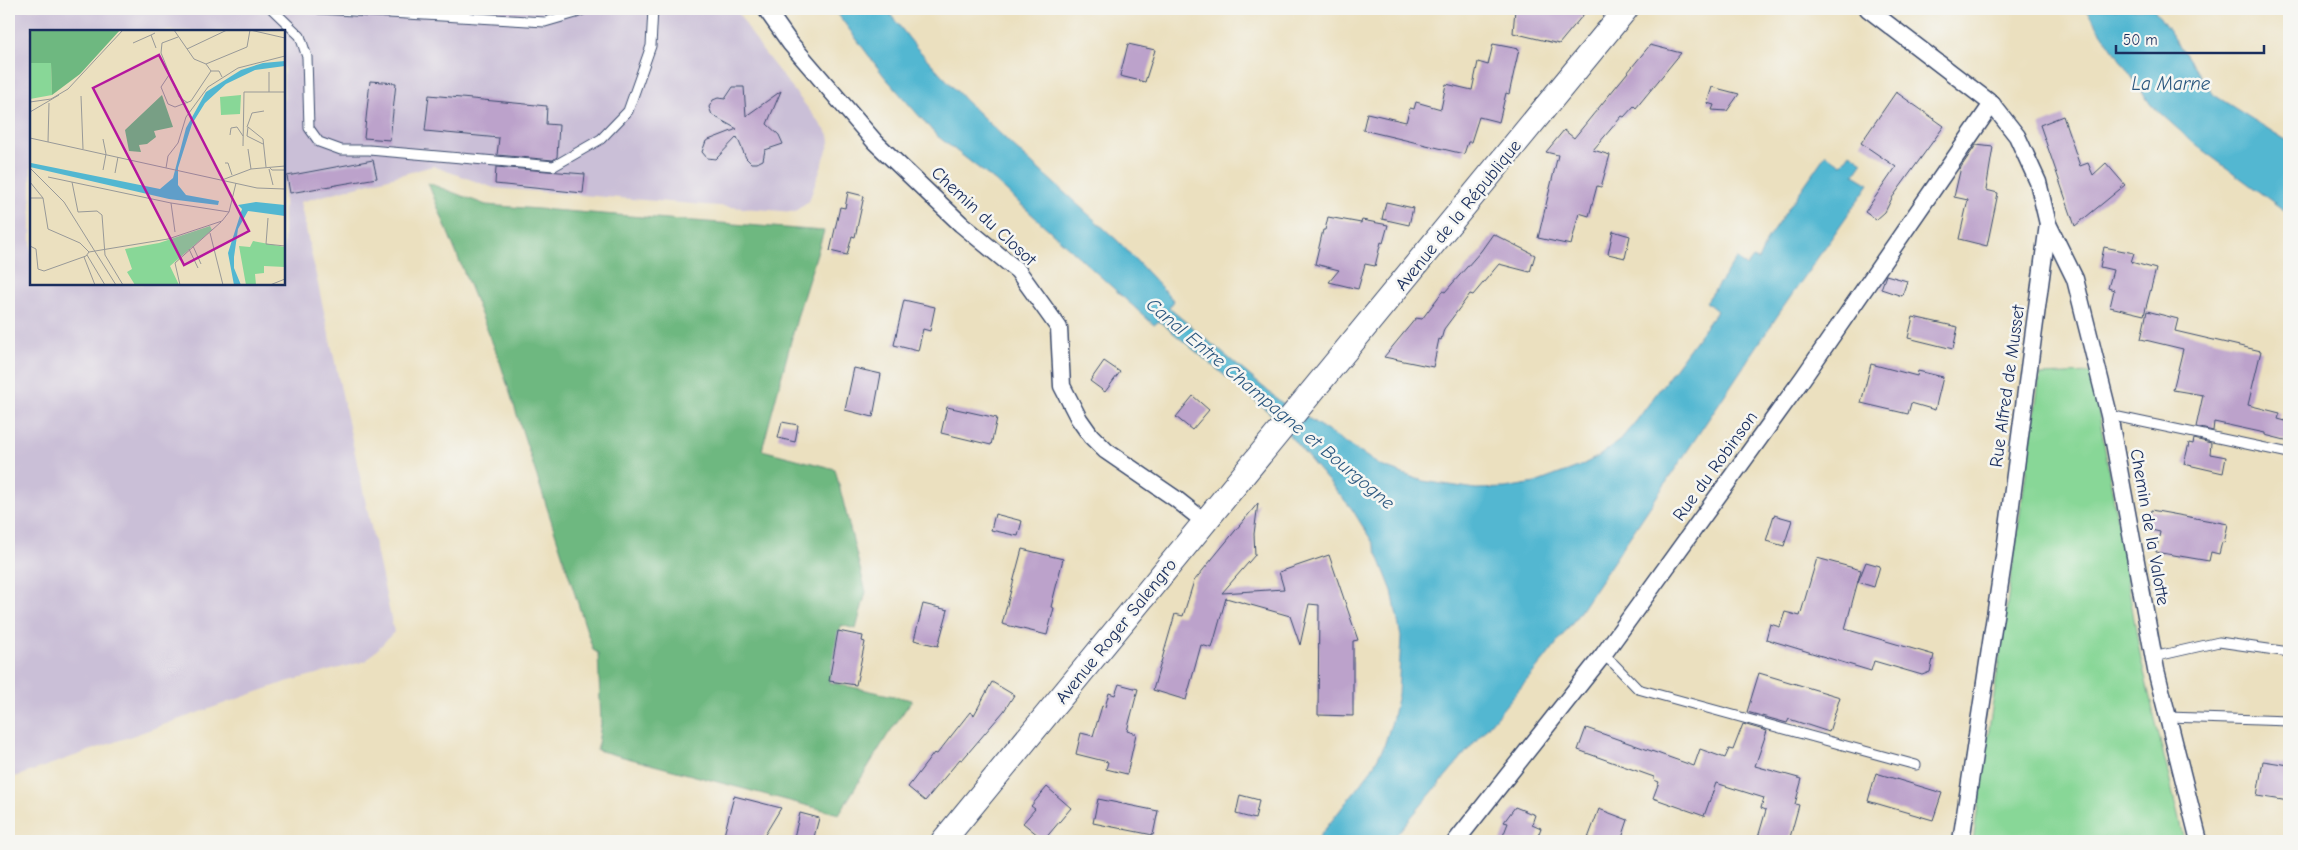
<svg xmlns="http://www.w3.org/2000/svg" width="2298" height="850" viewBox="0 0 2298 850" font-family="'Comic Neue',sans-serif">
<style>
.industrial{fill:#cabfd7;fill-rule:evenodd}
.green{fill:#88d797;stroke:#52837a}
.forest{fill:#6eb880;stroke:#44746f}
.water{fill:#52b7d1;stroke:#367398}
.building{fill:#bca2cb}
.lines{fill:none;stroke-linecap:round;stroke-linejoin:round}
.lane-casing{stroke:#3a4a6d;stroke-width:11}
.street-casing{stroke:#3a4a6d;stroke-width:19}
.secondary-casing{stroke:#3a4a6d;stroke-width:26}
.lane{stroke:#fff;stroke-width:9}
.street{stroke:#fff;stroke-width:16}
.secondary{stroke:#fff;stroke-width:24}
.labels{text-anchor:middle;stroke-width:5;stroke-linejoin:round;paint-order:stroke}
.street-label{font-size:18px;fill:#1b2f5e;stroke:#f6f6f2}
.water-label{font-size:19px;font-style:italic;fill:#2c5880;stroke:#f6f6f2}
.inset-road{fill:none;stroke:#989998;stroke-width:1}
.view{fill:#b5179e;fill-opacity:0.15;stroke:#b5179e;stroke-width:2.5}
.inset-edge{fill:none;stroke:#1b2f5e;stroke-width:2.5}
</style>
<rect width="100%" height="100%" fill="#f6f6f2"/>
<filter id="ink" filterUnits="userSpaceOnUse"><feTurbulence type="fractalNoise" baseFrequency=".02" numOctaves="2"/><feDisplacementMap in="SourceGraphic" scale="10" xChannelSelector="R" yChannelSelector="G"/><feConvolveMatrix kernelMatrix="1 2 1 2 8 2 1 2 1" color-interpolation-filters="sRGB"/></filter>
<filter id="wash" filterUnits="userSpaceOnUse"><feTurbulence type="fractalNoise" baseFrequency=".0096" numOctaves="4" result="noise"/><feDisplacementMap in="SourceGraphic" scale="20" xChannelSelector="R" yChannelSelector="G"/><feGaussianBlur stdDeviation="1.12" result="paint"/><feColorMatrix in="noise" values="0 0 0 0 0 0 0 0 0 0 0 0 0 0 0 0 0 1.4 0 .05"/><feComposite in="paint" operator="in"/></filter>
<g filter="url(#wash)">
<rect width="100%" height="100%" fill="#ebe0bf"/>
<path class="industrial" d="M9,9h727l26,41 67,85 1,7 -21,59 -15,11 -300,-24 -61,-22 -133,36 94,430 -28,29 -80,21 -277,97zM31,31h253v253h-253z"/>
<polygon class="green" points="2092,373 2141,660 2184,841 1973,841 2040,375"/>
<polygon class="forest" points="428,183 486,205 824,231 800,307 762,450 835,469 866,592 856,629 841,625 829,682 912,700 887,736 839,814 597,750 601,724 598,653 593,650 499,359"/>
<g class="water">
<polygon points="834,9 886,9 916,47 965,100 1014,147 1119,242 1174,301 1169,308 1281,402 1311,420 1381,466 1423,481 1476,489 1505,488 1535,483 1578,467 1599,456 1620,440 1637,420 1717,311 1706,302 1737,258 1746,267 1753,258 1758,260 1768,238 1826,154 1841,165 1850,153 1863,162 1854,175 1869,184 1780,312 1575,619 1544,660 1391,841 1316,841 1372,769 1384,746 1392,721 1398,694 1401,637 1392,591 1373,543 1352,509 1271,414 1159,321 1154,325 995,181 936,135 884,76"/>
<polygon points="2083,9 2154,9 2214,95 2289,142 2289,214 2197,146 2151,105 2088,13"/>
</g>
<g id="blocks">
<g class="building">
<polygon points="1515,9 1588,9 1559,44 1513,33"/>
<polygon points="1128,44 1155,50 1145,82 1120,76"/>
<polygon points="1493,44 1519,49 1509,94 1506,93 1499,122 1479,117 1471,142 1468,142 1464,154 1363,130 1367,113 1406,122 1410,108 1414,109 1416,102 1441,109 1446,84 1472,90 1478,62 1488,65"/>
<polygon points="1650,45 1681,53 1636,108 1634,106 1624,117 1622,116 1593,150 1610,155 1601,187 1597,186 1589,216 1579,213 1571,245 1538,238 1558,155 1546,152 1564,130 1574,138"/>
<polygon points="370,81 396,83 390,140 364,138"/>
<polygon points="733,87 744,87 746,116 781,91 767,124 779,135 783,144 765,150 763,160 757,163 751,163 746,158 737,137 716,159 707,158 702,152 706,141 737,129 712,115 709,107 713,100 718,98 725,99"/>
<polygon points="1712,87 1739,94 1727,111 1712,110 1714,105 1707,103"/>
<polygon points="1896,92 1944,126 1892,198 1885,212 1876,220 1865,212 1896,167 1861,143"/>
<polygon points="429,95 547,106 546,124 559,125 557,157 553,160 497,155 499,138 425,131"/>
<polygon points="2063,116 2080,166 2088,163 2093,175 2106,163 2125,185 2075,226 2040,125"/>
<polygon points="1976,145 1993,147 1986,190 1998,193 1987,246 1959,239 1968,200 1954,197 1961,167"/>
<polygon points="373,160 377,178 290,193 287,176"/>
<polygon points="496,167 585,174 583,193 495,184"/>
<polygon points="848,192 864,196 855,237 852,236 847,255 830,251 840,207 845,208"/>
<polygon points="1386,202 1413,208 1409,225 1382,219"/>
<polygon points="1328,217 1361,223 1362,220 1388,225 1383,243 1381,242 1375,266 1365,264 1358,289 1329,282 1339,270 1315,264 1323,230 1325,230"/>
<polygon points="1613,231 1630,236 1625,258 1608,254"/>
<polygon points="1493,234 1535,255 1530,272 1499,264 1473,295 1470,294 1444,329 1441,340 1439,339 1433,367 1384,357 1416,318 1422,319 1443,291 1445,292 1481,251"/>
<polygon points="2104,247 2134,253 2131,262 2156,269 2144,315 2110,307 2114,290 2108,288 2113,270 2100,267"/>
<polygon points="1886,275 1907,281 1902,296 1881,289"/>
<polygon points="904,300 935,307 930,331 923,329 918,351 894,345"/>
<polygon points="2147,311 2178,319 2175,331 2261,351 2248,405 2280,413 2278,419 2289,422 2289,441 2265,435 2265,433 2214,422 2213,431 2196,427 2203,395 2173,390 2183,349 2141,339"/>
<polygon points="1913,317 1958,327 1953,349 1908,338"/>
<polygon points="1104,361 1120,372 1105,392 1090,381"/>
<polygon points="1871,364 1917,376 1918,371 1943,377 1935,410 1911,403 1908,414 1861,403"/>
<polygon points="854,368 881,374 873,417 845,410"/>
<polygon points="1193,396 1209,410 1192,430 1176,417"/>
<polygon points="947,407 997,418 991,445 941,433"/>
<polygon points="782,422 798,425 795,442 778,438"/>
<polygon points="2194,439 2211,443 2210,454 2226,457 2223,473 2184,464 2189,443 2193,444"/>
<polygon points="1258,503 1254,534 1255,555 1222,593 1284,589 1279,572 1329,555 1358,640 1353,641 1353,716 1318,715 1319,605 1309,604 1300,645 1290,616 1226,598 1212,648 1201,645 1186,700 1153,690 1175,614 1183,616 1194,581"/>
<polygon points="2151,510 2228,524 2224,543 2222,542 2219,554 2211,552 2209,561 2156,552 2160,532 2147,529"/>
<polygon points="995,514 1022,521 1018,536 991,530"/>
<polygon points="1774,515 1792,520 1784,546 1766,541"/>
<polygon points="1022,549 1063,559 1051,607 1054,608 1047,635 1002,624"/>
<polygon points="1817,558 1861,570 1845,629 1934,655 1930,672 1922,675 1874,661 1871,671 1766,639 1770,624 1780,627 1785,612 1800,616"/>
<polygon points="1866,562 1880,566 1874,587 1858,582"/>
<polygon points="923,604 948,610 938,646 914,640"/>
<polygon points="838,631 863,636 862,641 865,642 856,685 829,681"/>
<polygon points="1759,673 1840,697 1829,732 1789,719 1787,723 1747,712"/>
<polygon points="992,682 1014,695 1004,711 962,760 960,759 925,801 908,787 934,753 937,754 970,712 974,715"/>
<polygon points="1119,684 1138,689 1127,731 1136,734 1127,774 1106,769 1108,762 1076,754 1081,733 1093,736 1102,706 1105,707 1109,693 1115,695"/>
<polygon points="1743,724 1767,731 1755,766 1802,779 1795,804 1799,805 1789,841 1757,841 1766,810 1761,808 1764,798 1716,783 1704,816 1653,798 1659,782 1654,780 1654,777 1578,750 1586,728 1694,766 1700,749 1725,758 1729,749 1733,750"/>
<polygon points="2263,761 2289,765 2289,801 2257,796"/>
<polygon points="1876,773 1942,793 1933,820 1868,801"/>
<polygon points="1047,787 1071,808 1044,840 1023,823 1035,809 1031,806"/>
<polygon points="1240,795 1259,800 1255,819 1236,814"/>
<polygon points="734,796 781,808 761,841 732,841 723,839"/>
<polygon points="1098,799 1158,811 1153,835 1093,823"/>
<polygon points="1515,807 1535,815 1532,824 1541,828 1536,841 1501,841 1508,823 1504,822"/>
<polygon points="1599,809 1628,820 1621,841 1587,841"/>
<polygon points="800,813 819,818 813,841 793,841"/>
</g>
</g>
</g>
<g filter="url(#ink)">
<use href="#blocks" fill-opacity="0" stroke="#3a4a6d" stroke-width="1"/>
<g class="lines">
<g class="lane-casing">
<g id="lane">
<polyline points="272,9 300,36 307,57 309,128 319,142 341,150 369,150 554,166 601,139 628,111 651,46 653,9"/>
<polyline points="319,9 545,22 576,13 585,9"/>
<polyline points="2109,415 2289,453"/>
<polyline points="1603,655 1614,664 1638,689 1916,765"/>
<polyline points="2153,657 2219,642 2289,652"/>
<polyline points="2168,717 2289,721"/>
</g>
</g>
<g class="street-casing">
<g id="street">
<polyline points="766,9 790,43 875,142 961,224 1018,271 1059,328 1062,386 1079,419 1091,436 1106,451 1176,499 1205,522"/>
<polyline points="1868,9 1992,104 2017,136 2038,182 2048,224 2005,550 1961,841"/>
<polyline points="2048,224 2075,279 2109,415 2156,670 2199,841"/>
<polyline points="1456,841 1603,655 1803,378 1992,104"/>
</g>
</g>
<g class="secondary-casing">
<polyline id="secondary" points="943,841 1626,9"/>
</g>
<use href="#lane" class="lane"/>
<use href="#street" class="street"/>
<use href="#secondary" class="secondary"/>
</g>
</g>
<g class="labels">
<g class="street-label">
<text transform="translate(1458 215) rotate(-51)" y="6">Avenue de la République</text>
<text transform="translate(984 216) rotate(43)" y="6">Chemin du Closot</text>
<text transform="translate(2007 386) rotate(-82)" y="6">Rue Alfred de Musset</text>
<text transform="translate(1715 466) rotate(-54)" y="6">Rue du Robinson</text>
<text transform="translate(2150 527) rotate(80)" y="6">Chemin de la Valotte</text>
<text transform="translate(1116 631) rotate(-51)" y="6">Avenue Roger Salengro</text>
</g>
<g class="water-label">
<text x="2171" y="90">La Marne</text>
<text transform="translate(1271 403) rotate(40)" y="7">Canal Entre Champagne et Bourgogne</text>
</g>
</g>
<g transform="translate(30 30)">
<rect width="255" height="255" fill="#ebe0bf"/>
<path d="M0,33h21l1,32 -22,4zM211,65l-1,19 -19,1 -1,-18zM180,196l2,4 -42,36 9,19h-44l-8,-13 5,-3 -7,-20 34,-6zM223,211l32,6v20l-21,-1v7l-9,1 1,11h-10l-7,-39 11,1z" fill="#88d797"/>
<path d="M0,0h90l-40,44 -28,21 -1,-32h-21zM132,65l11,32 -19,4 2,6 -9,7 -8,1 2,7 -12,-1 -4,-21z" fill="#6eb880"/>
<path d="M255,31v5l-30,4 -29,14 -21,19 -13,21 -14,44v17l8,10 33,6 -1,4 -49,-6 -139,-32 1,-4 129,26 13,-11 13,-50 20,-36 35,-22 22,-7zM226,172l29,3v11l-37,-5 -10,18 -4,28v11l7,17h-7l-6,-32 14,-44 -4,-4z" fill="#52b7d1"/>
<path class="inset-road" d="M144,0l20,29 12,5 5,7M220,0l35,8M125,3l-4,2 5,13M148,7l-16,6 -1,10 18,44 9,6M103,13l18,-8M157,19l40,-19M176,34l41,-17 3,-17M139,45l-8,12 7,17 7,3 16,-6 20,-30h8l3,6M239,62v-20M51,66l2,53M0,72l21,-3 17,-10 55,-59M0,82l29,-17M217,97l5,-14 12,-2M200,105l1,-7 6,-1 6,9M0,108l227,50 28,1M18,112l1,-39M233,114l-16,-8 1,-9 15,12 3,28M213,116l1,-54h41M218,119l3,20M195,133h3l4,12M239,137l3,3h13M0,138l34,34 52,83M136,138l2,-12 10,-13 8,-26 22,-30 30,-19 47,-12M239,139l4,16M73,140l3,-16 -3,-15M85,143l3,-16M18,147l123,26 58,9M192,150l29,-11 34,-3M0,152l13,16M42,152l6,30 19,-1 5,4 3,40 18,30h3M0,168h13l5,31 32,14 9,9M141,173l4,29M238,188l-2,26 19,2M180,203l13,52M0,216l6,3 2,20 6,2 42,-15 3,-4 79,-13 54,-18 7,-9 7,-29M163,216l8,18M159,219l9,19M57,225l18,30M54,227l11,28M150,255l-5,-22 46,-41M240,255l15,-6"/>
<path class="view" d="M129,25l90,176 -65,34 -91,-177z"/>
<rect width="255" height="255" class="inset-edge"/>
</g>
<rect width="2298" height="850" fill="none" stroke="#f6f6f2" stroke-width="30"/>
<path d="M2116 45v8h148v-8" fill="none" stroke="#1b2f5e" stroke-width="2.5"/>
<text x="2123" y="45" font-size="15" fill="#1b2f5e" stroke="#f6f6f2" stroke-width="4" paint-order="stroke">50 m</text>
</svg>
